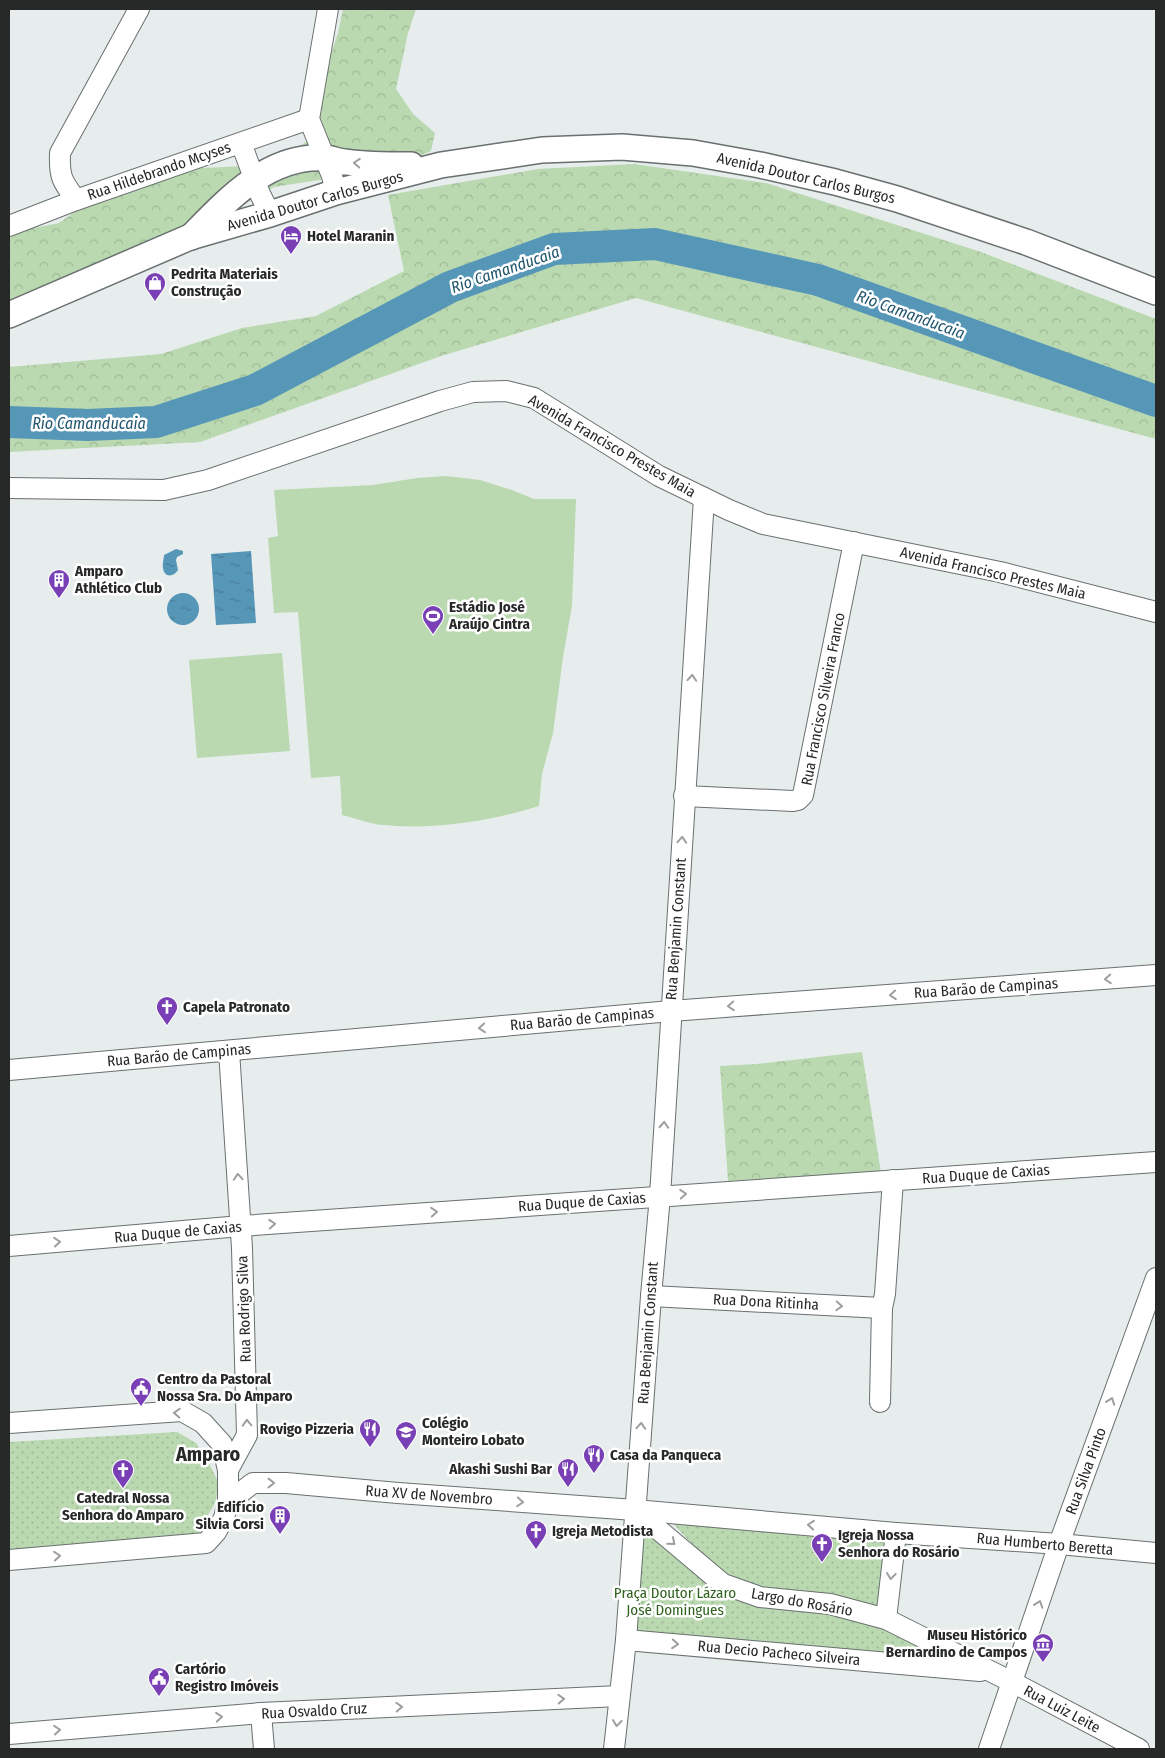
<svg xmlns="http://www.w3.org/2000/svg" width="1165" height="1758" viewBox="0 0 1165 1758" font-family="'Fira Sans Condensed',sans-serif">
<style>
.grass{fill:#bad9b0}
.forest{fill:url(#forest-crowns)}
.park{fill:url(#park-dots)}
.water{fill:url(#water-ripples)}
.lines{fill:none;stroke-linecap:round;stroke-linejoin:round}
.river{stroke:#5697b8;stroke-width:32}
.minor-casing{stroke:#69706f;stroke-width:22}
.major-casing{stroke:#69706f;stroke-width:28}
.minor{stroke:#fff;stroke-width:20}
.major{stroke:#fff;stroke-width:25}
.oneway{stroke:#9d9f9e}
.labels{text-anchor:middle;stroke-width:5;stroke-linejoin:round;paint-order:stroke}
.street-label{font-size:15px;fill:#262928;stroke:#fff}
.poi-label{font-size:15px;font-weight:bold;fill:#262928;stroke:#fff;text-anchor:start}
.park-label{font-size:15px;fill:#30631f;stroke:#fff}
.water-label{font-size:16px;font-style:italic;fill:#22566e;stroke:#fff}
.district-label{font-size:20px;font-weight:bold;fill:#262928;stroke:#fff}
</style>
<defs>
<pattern id="forest-crowns" width="20" height="18" patternUnits="userSpaceOnUse" patternTransform="scale(1.25)"><rect width="20" height="18" fill="#bad9b0"/><path d="M2 6a3 3 0 1 1 6 0M12 15a3 3 0 1 1 6 0" fill="none" stroke="#a0ba97"/></pattern>
<pattern id="park-dots" width="8" height="8" patternUnits="userSpaceOnUse" patternTransform="scale(1.25)"><rect width="8" height="8" fill="#bad9b0"/><path d="M2 2h.1M6 6h.1" fill="none" stroke="#a0ba97" stroke-width="1.8" stroke-linecap="round"/></pattern>
<pattern id="water-ripples" width="26" height="14" patternUnits="userSpaceOnUse" patternTransform="scale(1.25)"><rect width="26" height="14" fill="#5697b8"/><path d="M2 4q2-2 4 0t4 0M15 11q2-2 4 0t4 0" fill="none" stroke="#477b96"/></pattern>
</defs>
<rect width="100%" height="100%" fill="#e6edec"/>
<g class="grass">
<path d="M446,476l34,4 32,10 22,9h42l-4,107 -9,51 -10,76 -11,41 -3,32c-49,15 -103,24 -156,19 -13,-1 -28,-7 -41,-10l-2,-39 -29,2 -13,-166 -24,1 -6,-75 10,-2 -4,-46 99,-5 44,-7z"/>
<polygon points="282,653 290,751 197,758 189,660"/>
</g>
<g class="forest">
<polygon points="343,9 416,9 408,33 396,89 413,114 435,133 431,151 390,169 274,187 194,233 9,311 9,233 59,223 76,211 99,201 180,169 266,165 313,138 321,110 319,72 329,60 338,33"/>
<polygon points="634,164 766,183 981,252 1156,319 1156,439 636,298 441,356 200,442 9,452 9,367 161,354 242,328 316,316 404,271 388,195 538,169"/>
<polygon points="862,1052 881,1173 728,1181 720,1066 757,1064"/>
</g>
<g class="park">
<polygon points="177,1432 196,1443 209,1463 218,1482 216,1502 206,1518 203,1534 9,1551 9,1442"/>
<polygon points="669,1519 889,1538 882,1613 759,1591 723,1578"/>
<polygon points="643,1525 724,1590 881,1623 968,1666 632,1637"/>
</g>
<g class="water">
<path d="M176,549l7,2v3l-6,3 -1,3 2,10c-4,7 -14,8 -15,-2 -1,-4 1,-9 1,-13z"/>
<polygon points="251,551 256,623 216,625 211,554"/>
<circle cx="183" cy="609" r="16"/>
</g>
<g class="lines">
<polyline class="river" points="9,422 88,425 156,422 255,390 450,287 554,249 655,244 818,280 1156,401"/>
<g class="minor-casing">
<g id="minor">
<polyline points="328,9 309,119 332,176 336,192"/>
<polyline points="241,143 260,194 270,214"/>
<path d="M76,200c-14,-19 -17,-23 -16,-47l79,-144"/>
<polyline points="9,226 76,200 309,119"/>
<polyline points="9,488 164,490 208,480 440,401 473,392 506,391 534,398 659,476 729,510 763,524 1000,572 1156,612"/>
<polyline points="684,796 793,801 798,800 803,795 854,542"/>
<polyline points="9,1070 671,1011 1156,975"/>
<polyline points="9,1246 241,1226 1156,1162"/>
<polyline points="651,1296 882,1308 885,1294 893,1180"/>
<polyline points="880,1402 882,1308"/>
<polyline points="9,1423 182,1411 203,1423 222,1444 228,1470"/>
<polyline points="228,1502 253,1483 286,1483 398,1493 635,1510 896,1533 1059,1544 1156,1553"/>
<polyline points="635,1510 723,1584 760,1597 830,1604 886,1619 1012,1682 1139,1749"/>
<polyline points="9,1560 206,1543 216,1532 224,1518 228,1502 228,1470 247,1435 242,1248 229,1051"/>
<polyline points="886,1619 896,1533"/>
<polyline points="626,1640 980,1671"/>
<polyline points="261,1713 264,1749"/>
<polyline points="9,1734 261,1713 619,1696"/>
<polyline points="614,1749 626,1640 651,1296 660,1196 704,498"/>
<polyline points="989,1749 1059,1544 1156,1278"/>
</g>
</g>
<g class="major-casing">
<g id="major">
<path d="M191,237c36,-37 77,-82 133,-79 7,0 14,4 22,4 21,3 43,3 65,3"/>
<polyline points="9,315 190,237 270,214 336,192 441,165 542,150 622,147 693,153 760,165 835,182 897,199 1026,242 1156,292"/>
</g>
</g>
<use href="#minor" class="minor"/>
<use href="#major" class="major"/>
</g>
<defs><path id="oneway-chevron" d="M-2-3.5L2.5 0L-2 3.5" fill="none" stroke-width="1.6" stroke-linecap="round" stroke-linejoin="round" transform="scale(1.25)"/></defs>
<g class="oneway">
<use href="#oneway-chevron" transform="translate(357 163) rotate(-176)"/>
<use href="#oneway-chevron" transform="translate(692 678) rotate(-86)"/>
<use href="#oneway-chevron" transform="translate(682 840) rotate(-86)"/>
<use href="#oneway-chevron" transform="translate(1108 979) rotate(176)"/>
<use href="#oneway-chevron" transform="translate(893 995) rotate(176)"/>
<use href="#oneway-chevron" transform="translate(731 1006) rotate(176)"/>
<use href="#oneway-chevron" transform="translate(482 1028) rotate(175)"/>
<use href="#oneway-chevron" transform="translate(664 1125) rotate(-87)"/>
<use href="#oneway-chevron" transform="translate(238 1177) rotate(-94)"/>
<use href="#oneway-chevron" transform="translate(683 1194) rotate(-4)"/>
<use href="#oneway-chevron" transform="translate(434 1212) rotate(-4)"/>
<use href="#oneway-chevron" transform="translate(272 1224) rotate(-4)"/>
<use href="#oneway-chevron" transform="translate(57 1242) rotate(-5)"/>
<use href="#oneway-chevron" transform="translate(839 1306) rotate(3)"/>
<use href="#oneway-chevron" transform="translate(1111 1401) rotate(-70)"/>
<use href="#oneway-chevron" transform="translate(177 1413) rotate(-177)"/>
<use href="#oneway-chevron" transform="translate(247 1423) rotate(-92)"/>
<use href="#oneway-chevron" transform="translate(641 1426) rotate(-86)"/>
<use href="#oneway-chevron" transform="translate(271 1483)"/>
<use href="#oneway-chevron" transform="translate(520 1502) rotate(4)"/>
<use href="#oneway-chevron" transform="translate(811 1525) rotate(-175)"/>
<use href="#oneway-chevron" transform="translate(672 1542) rotate(41)"/>
<use href="#oneway-chevron" transform="translate(57 1556) rotate(-5)"/>
<use href="#oneway-chevron" transform="translate(891 1576) rotate(97)"/>
<use href="#oneway-chevron" transform="translate(1039 1604) rotate(-71)"/>
<use href="#oneway-chevron" transform="translate(675 1644) rotate(5)"/>
<use href="#oneway-chevron" transform="translate(561 1699) rotate(-3)"/>
<use href="#oneway-chevron" transform="translate(399 1707) rotate(-3)"/>
<use href="#oneway-chevron" transform="translate(219 1717) rotate(-5)"/>
<use href="#oneway-chevron" transform="translate(617 1723) rotate(96)"/>
<use href="#oneway-chevron" transform="translate(57 1730) rotate(-5)"/>
</g>
<defs>
<g id="hotel-pin" transform="scale(1.125)"><path d="M0 17L-7.5 6A9.5 9.5 0 1 1 7.5 6Z" fill="#7940b6" stroke="#fff"/><path d="M-6-4.5h1.5V1H6V5H4.5V3h-9V5H-6ZM-4 0a1.8 1.8 0 1 1 3.6 0ZM.5 0V-2.5h3Q6-2.5 6 0Z" fill="#fff"/></g>
<g id="shop-pin" transform="scale(1.125)"><path d="M0 17L-7.5 6A9.5 9.5 0 1 1 7.5 6Z" fill="#7940b6" stroke="#fff"/><path d="M-5-2.5h2.3a2.7 3.5 0 0 1 5.4 0H5L5.5 6h-11ZM-1.5-2.5h3a1.5 2.3 0 0 0-3 0Z" fill="#fff"/></g>
<g id="building-pin" transform="scale(1.125)"><path d="M0 17L-7.5 6A9.5 9.5 0 1 1 7.5 6Z" fill="#7940b6" stroke="#fff"/><path d="M-4-6H4V6H1V3H-1V6H-4ZM-2.5-4.3h1.7v1.8h-1.7ZM.8-4.3h1.7v1.8H.8ZM-2.5-1h1.7V.8h-1.7ZM.8-1h1.7V.8H.8Z" fill="#fff"/></g>
<g id="stadium-pin" transform="scale(1.125)"><path d="M0 17L-7.5 6A9.5 9.5 0 1 1 7.5 6Z" fill="#7940b6" stroke="#fff"/><path d="M0-5a6.5 5 0 1 0 0 10a6.5 5 0 1 0 0-10ZM-3.5-1.8h7v3.6h-7Z" fill="#fff"/></g>
<g id="church-pin" transform="scale(1.125)"><path d="M0 17L-7.5 6A9.5 9.5 0 1 1 7.5 6Z" fill="#7940b6" stroke="#fff"/><path d="M-1.2-6h2.4v3.5h3.3v2.4h-3.3V6h-2.4V-.1h-3.3v-2.4h3.3Z" fill="#fff"/></g>
<g id="civic-pin" transform="scale(1.125)"><path d="M0 17L-7.5 6A9.5 9.5 0 1 1 7.5 6Z" fill="#7940b6" stroke="#fff"/><path d="M-.6-6.5H3V-4.5H.6V-3L4-1V1h2V6H-6V1h2V-1L-.6-3ZM-1.2 2.5V6h2.4V2.5Z" fill="#fff"/></g>
<g id="restaurant-pin" transform="scale(1.125)"><path d="M0 17L-7.5 6A9.5 9.5 0 1 1 7.5 6Z" fill="#7940b6" stroke="#fff"/><path d="M-5-6h1v4h1v-4h1v4h1v-4h1v5L-1.5 .5V6h-2V.5L-5-1ZM5-6V6H3V1.5H1.5Q1.5-4 5-6Z" fill="#fff"/></g>
<g id="school-pin" transform="scale(1.125)"><path d="M0 17L-7.5 6A9.5 9.5 0 1 1 7.5 6Z" fill="#7940b6" stroke="#fff"/><path d="M0-5L7-2L0 1L-7-2ZM-4 1L0 2.5L4 1V4Q0 6-4 4Z" fill="#fff"/></g>
<g id="museum-pin" transform="scale(1.125)"><path d="M0 17L-7.5 6A9.5 9.5 0 1 1 7.5 6Z" fill="#7940b6" stroke="#fff"/><path d="M0-6L6-3V-2H-6V-3ZM-5-1h2V3h-2ZM-1-1h2V3h-2ZM3-1h2V3H3ZM-6 4H6V6H-6Z" fill="#fff"/></g>
</defs>
<g fill-rule="evenodd">
<use href="#hotel-pin" x="291" y="236"/>
<use href="#shop-pin" x="155" y="283"/>
<use href="#building-pin" x="59" y="580"/>
<use href="#stadium-pin" x="433" y="616"/>
<use href="#church-pin" x="167" y="1007"/>
<use href="#civic-pin" x="141" y="1388"/>
<use href="#restaurant-pin" x="370" y="1429"/>
<use href="#school-pin" x="406" y="1432"/>
<use href="#restaurant-pin" x="594" y="1455"/>
<use href="#restaurant-pin" x="568" y="1469"/>
<use href="#church-pin" x="123" y="1470"/>
<use href="#building-pin" x="280" y="1516"/>
<use href="#church-pin" x="536" y="1531"/>
<use href="#church-pin" x="822" y="1544"/>
<use href="#museum-pin" x="1043" y="1644"/>
<use href="#civic-pin" x="159" y="1678"/>
</g>
<g class="labels">
<g class="street-label">
<text transform="translate(159 171) rotate(-19)" y="5">Rua Hildebrando Mcyses</text>
<text transform="translate(806 178) rotate(13)" y="5">Avenida Doutor Carlos Burgos</text>
<text transform="translate(315 201) rotate(-16)" y="5">Avenida Doutor Carlos Burgos</text>
<text transform="translate(612 446) rotate(30)" y="5">Avenida Francisco Prestes Maia</text>
<text transform="translate(993 573) rotate(13)" y="5">Avenida Francisco Prestes Maia</text>
<text transform="translate(823 699) rotate(-79)" y="5">Rua Francisco Silveira Franco</text>
<text transform="translate(676 929) rotate(-86)" y="5">Rua Benjamin Constant</text>
<text transform="translate(986 988) rotate(-4)" y="5">Rua Barão de Campinas</text>
<text transform="translate(582 1019) rotate(-5)" y="5">Rua Barão de Campinas</text>
<text transform="translate(179 1055) rotate(-5)" y="5">Rua Barão de Campinas</text>
<text transform="translate(986 1174) rotate(-4)" y="5">Rua Duque de Caxias</text>
<text transform="translate(582 1202) rotate(-4)" y="5">Rua Duque de Caxias</text>
<text transform="translate(178 1232) rotate(-5)" y="5">Rua Duque de Caxias</text>
<text transform="translate(766 1302) rotate(3)" y="5">Rua Dona Ritinha</text>
<text transform="translate(244 1309) rotate(-92)" y="5">Rua Rodrigo Silva</text>
<text transform="translate(648 1333) rotate(-86)" y="5">Rua Benjamin Constant</text>
<text transform="translate(1086 1471) rotate(-70)" y="5">Rua Silva Pinto</text>
<text transform="translate(429 1495) rotate(4)" y="5">Rua XV de Novembro</text>
<text transform="translate(1045 1544) rotate(5)" y="5">Rua Humberto Beretta</text>
<text transform="translate(802 1602) rotate(10)" y="5">Largo do Rosário</text>
<text transform="translate(779 1653) rotate(5)" y="5">Rua Decio Pacheco Silveira</text>
<text transform="translate(1062 1709) rotate(28)" y="5">Rua Luiz Leite</text>
<text transform="translate(314 1711) rotate(-3)" y="5">Rua Osvaldo Cruz</text>
</g>
<g class="poi-label">
<text x="307" y="241">Hotel Maranin</text>
<text x="171" y="279">Pedrita Materiais<tspan x="171" dy="17">Construção</tspan></text>
<text x="75" y="576">Amparo<tspan x="75" dy="17">Athlético Club</tspan></text>
<text x="449" y="612">Estádio José<tspan x="449" dy="17">Araújo Cintra</tspan></text>
<text x="183" y="1012">Capela Patronato</text>
<text x="157" y="1384">Centro da Pastoral<tspan x="157" dy="17">Nossa Sra. Do Amparo</tspan></text>
<text x="422" y="1428">Colégio<tspan x="422" dy="17">Monteiro Lobato</tspan></text>
<text x="354" y="1434" text-anchor="end">Rovigo Pizzeria</text>
<text x="610" y="1460">Casa da Panqueca</text>
<text x="552" y="1474" text-anchor="end">Akashi Sushi Bar</text>
<text x="123" y="1503" text-anchor="middle">Catedral Nossa<tspan x="123" dy="17">Senhora do Amparo</tspan></text>
<text x="264" y="1512" text-anchor="end">Edifício<tspan x="264" dy="17">Silvia Corsi</tspan></text>
<text x="552" y="1536">Igreja Metodista</text>
<text x="838" y="1540">Igreja Nossa<tspan x="838" dy="17">Senhora do Rosário</tspan></text>
<text x="1027" y="1640" text-anchor="end">Museu Histórico<tspan x="1027" dy="17">Bernardino de Campos</tspan></text>
<text x="175" y="1674">Cartório<tspan x="175" dy="17">Registro Imóveis</tspan></text>
</g>
<g class="park-label">
<text x="675" y="1598">Praça Doutor Lázaro<tspan x="675" dy="17">José Domingues</tspan></text>
</g>
<g class="water-label">
<text transform="translate(505 269) rotate(-19)" y="6">Rio Camanducaia</text>
<text transform="translate(911 314) rotate(20)" y="6">Rio Camanducaia</text>
<text x="89" y="429">Rio Camanducaia</text>
</g>
<g class="district-label">
<text x="208" y="1461">Amparo</text>
</g>
</g>
<rect width="1165" height="1758" fill="none" stroke="#262928" stroke-width="20"/>
</svg>
